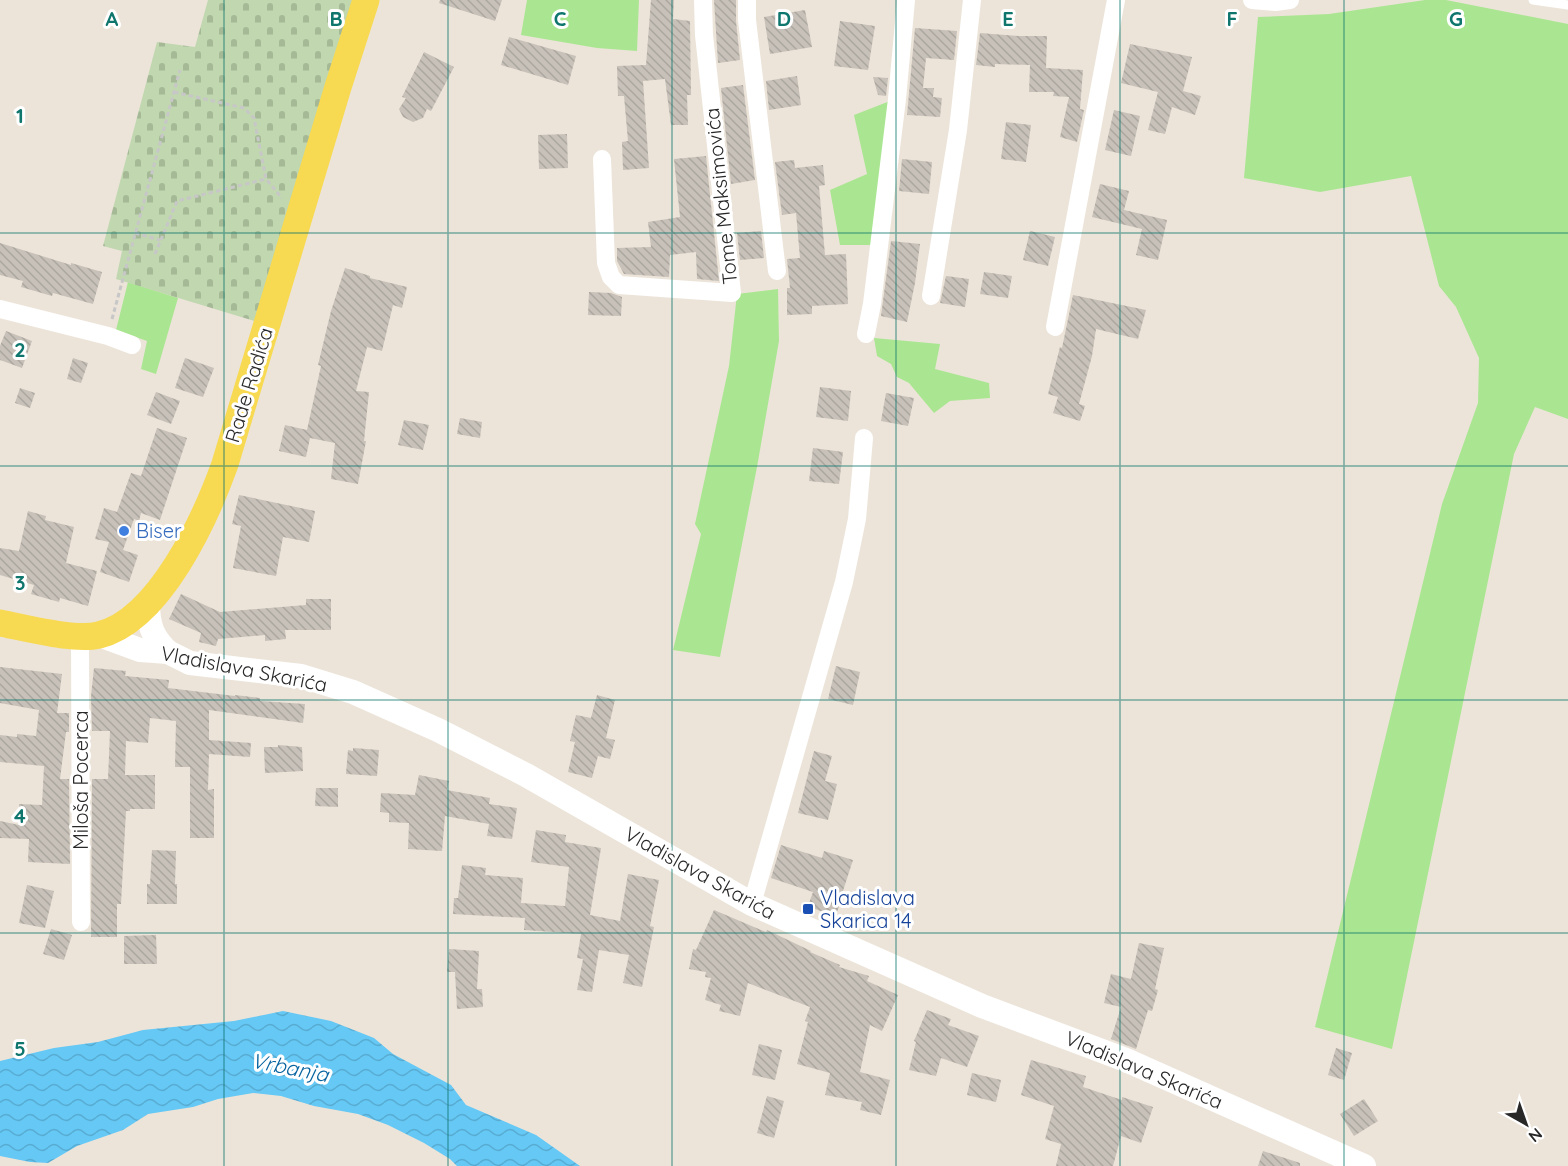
<svg xmlns="http://www.w3.org/2000/svg" width="1568" height="1166" viewBox="0 0 1568 1166" font-family="Quicksand,sans-serif">
<style>
.grass{fill:#aae691}
.cemetery{fill:url(#cemetery-stones)}
.water{fill:url(#water-waves)}
.building{fill:url(#building-back-hatch)}
.lines{fill:none;stroke-linecap:round;stroke-linejoin:round}
.path{stroke:#c7c7c7;stroke-width:3;stroke-dasharray:4.5 3;stroke-linecap:butt}
.lane{stroke:#fff;stroke-width:9}
.street{stroke:#fff;stroke-width:18}
.secondary{stroke:#fff;stroke-width:24}
.primary{stroke:#f8d952;stroke-width:27}
.grid{fill:none;stroke:#0f766e;stroke-width:1.5;stroke-opacity:0.55}
.shop-dot{fill:#3f7fe0;stroke:#fff;stroke-width:2}
.transit-dot{fill:#1a4fb4;stroke:#fff;stroke-width:2}
.labels{text-anchor:middle;stroke-width:6;stroke-linejoin:round;paint-order:stroke}
.street-label{font-size:20px;fill:#282828;stroke:#fff}
.shop-label{font-size:20px;fill:#366cbe;stroke:#fff;text-anchor:start}
.transit-label{font-size:20px;fill:#164399;stroke:#fff;text-anchor:start}
.water-label{font-size:21px;font-style:italic;fill:#06639f;stroke:#fff}
.grid-label{font-size:20px;text-anchor:middle;font-weight:bold;fill:#0f766e;stroke:#fff;stroke-width:6;stroke-linejoin:round;paint-order:stroke}
</style>
<defs>
<pattern id="cemetery-stones" width="16" height="16" patternUnits="userSpaceOnUse" patternTransform="scale(1.5)"><rect width="16" height="16" fill="#c0d7af"/><path d="M2 7V4a2 2 0 0 1 4 0v3zM10 15v-3a2 2 0 0 1 4 0v3z" fill="#a5b997"/></pattern>
<pattern id="water-waves" width="16" height="10" patternUnits="userSpaceOnUse" patternTransform="scale(1.5)"><rect width="16" height="10" fill="#65c8f5"/><path d="M0 5q4-4 8 0t8 0" fill="none" stroke="#58acd2"/></pattern>
<pattern id="building-back-hatch" width="6" height="6" patternUnits="userSpaceOnUse" patternTransform="scale(1.5)"><rect width="6" height="6" fill="#c7c1b9"/><path d="M-1 5l2 2M0 0l6 6M5-1l2 2" fill="none" stroke="#aba69f"/></pattern>
</defs>
<rect width="100%" height="100%" fill="#ece4d9"/>
<g class="grass">
<polygon points="527,0 639,0 637,51 597,48 521,35"/>
<polygon points="1425,0 1446,0 1568,24 1568,419 1535,407 1514,454 1392,1049 1315,1027 1442,504 1478,403 1479,358 1456,307 1439,286 1411,176 1320,192 1244,178 1258,17 1329,14"/>
<polygon points="890,101 874,245 840,245 830,190 867,174 854,115"/>
<polygon points="128,282 178,298 156,374 141,369 147,341 116,330"/>
<polygon points="778,289 779,341 757,467 720,657 673,650 701,534 695,524 729,366 737,294"/>
<polygon points="874,338 940,344 935,369 989,383 990,398 950,401 934,413 909,383 897,377 891,364 877,356"/>
</g>
<polygon class="cemetery" points="208,0 355,0 258,322 116,279 122,251 103,246 157,42 195,47"/>
<polygon class="water" points="283,1011 331,1021 374,1038 393,1054 451,1085 466,1105 536,1135 580,1166 457,1166 450,1159 424,1143 388,1125 358,1114 314,1106 281,1096 253,1093 218,1099 193,1107 148,1114 123,1130 77,1146 48,1163 30,1162 0,1156 0,1061 54,1048 98,1042 143,1030 234,1021"/>
<g class="building">
<polygon points="440,0 502,0 495,21 439,3"/>
<polygon points="651,0 674,0 673,19 690,21 691,95 687,95 688,125 671,125 665,79 643,81 649,168 623,170 622,142 628,141 624,96 618,96 617,66 646,65"/>
<polygon points="714,0 736,0 736,21 740,60 718,63"/>
<polygon points="805,10 812,47 770,54 764,17"/>
<polygon points="840,21 875,26 868,70 834,66"/>
<polygon points="915,28 957,31 954,60 926,58 923,88 934,88 933,97 942,98 940,117 907,115"/>
<polygon points="980,33 1019,36 1047,36 1046,68 1083,70 1080,109 1084,110 1077,142 1060,137 1069,97 1053,96 1054,92 1029,92 1030,65 995,64 995,67 976,65"/>
<polygon points="509,37 576,56 568,85 501,65"/>
<polygon points="1130,44 1192,57 1183,91 1201,96 1195,115 1172,107 1165,134 1148,130 1158,92 1121,83"/>
<polygon points="424,52 454,67 431,111 427,109 423,118 413,122 403,117 399,109 406,98 402,97"/>
<polygon points="797,76 801,105 769,110 766,81"/>
<polygon points="873,77 888,78 886,96 878,95"/>
<polygon points="743,85 755,180 731,184 721,88"/>
<polygon points="1114,110 1140,116 1131,156 1105,150"/>
<polygon points="1006,122 1031,125 1026,162 1001,159"/>
<polygon points="567,134 568,168 539,169 538,135"/>
<polygon points="706,156 719,281 697,279 696,252 670,255 669,277 624,274 617,261 617,248 651,247 648,222 680,217 674,159"/>
<polygon points="902,159 932,162 929,194 899,191"/>
<polygon points="794,160 795,168 823,165 825,185 819,186 825,255 846,254 848,304 812,306 812,314 787,315 787,288 790,288 787,259 800,258 796,213 782,215 775,162"/>
<polygon points="1100,184 1129,191 1124,210 1167,220 1158,260 1136,255 1142,229 1092,217"/>
<polygon points="761,231 764,258 740,260 737,233"/>
<polygon points="1030,231 1055,237 1048,266 1023,260"/>
<polygon points="891,241 920,244 915,283 907,322 881,316"/>
<polygon points="0,243 71,265 71,263 102,272 93,304 53,293 52,296 21,287 23,281 0,275"/>
<polygon points="345,268 370,276 370,278 407,287 402,308 393,305 382,351 367,347 356,391 369,392 364,441 366,441 358,484 331,479 335,443 310,438 306,457 279,451 285,425 307,430 321,366 318,365 331,311"/>
<polygon points="984,272 1012,276 1008,298 980,294"/>
<polygon points="946,276 969,279 965,307 940,303"/>
<polygon points="589,292 611,293 622,297 621,316 588,315"/>
<polygon points="1073,295 1146,310 1138,339 1096,329 1092,356 1079,404 1085,406 1080,421 1053,413 1058,397 1048,394 1060,347 1062,348"/>
<polygon points="6,331 32,341 22,368 0,360 0,346"/>
<polygon points="73,358 88,363 81,383 67,379"/>
<polygon points="185,358 214,368 203,397 175,388"/>
<polygon points="820,387 851,391 848,421 816,417"/>
<polygon points="20,388 35,393 30,408 15,403"/>
<polygon points="156,392 180,401 171,424 147,415"/>
<polygon points="886,393 914,398 908,426 881,421"/>
<polygon points="460,418 482,422 480,438 457,434"/>
<polygon points="404,420 429,425 423,450 398,445"/>
<polygon points="157,428 187,438 160,520 141,513 139,521 134,519 123,550 138,555 129,582 100,572 109,542 95,539 104,508 117,512 131,473 141,476"/>
<polygon points="813,448 843,452 839,484 809,481"/>
<polygon points="239,495 315,511 309,542 283,537 276,576 233,568 241,526 232,524"/>
<polygon points="28,511 46,516 45,520 74,527 66,563 97,571 88,606 60,598 59,602 31,594 34,585 0,575 0,548 19,551"/>
<polygon points="181,594 220,612 306,605 306,599 331,599 331,630 285,630 286,639 265,641 265,635 218,639 216,646 199,642 201,633 169,619"/>
<polygon points="836,666 860,672 853,705 828,699"/>
<polygon points="0,667 62,674 57,713 69,713 69,732 66,732 60,779 69,779 70,864 28,862 29,839 0,838 0,821 19,825 19,804 42,805 44,766 0,762 0,735 17,737 17,734 36,736 39,710 0,703"/>
<polygon points="94,668 126,671 125,676 169,680 168,688 235,696 235,695 260,698 260,701 305,704 303,723 209,710 209,740 251,743 250,757 209,754 208,790 214,789 214,838 190,838 190,767 175,767 176,721 150,718 148,743 126,741 125,775 155,775 155,809 130,809 130,811 126,811 121,904 117,904 117,937 91,937 92,779 108,779 110,731 92,731 91,696"/>
<polygon points="597,695 615,700 606,738 615,740 610,759 598,756 592,778 568,772 575,742 570,741 576,715 591,718"/>
<polygon points="278,745 302,747 303,771 265,773 264,747 278,747"/>
<polygon points="353,748 379,750 377,776 346,774 348,750 353,751"/>
<polygon points="814,751 832,756 825,781 837,784 828,820 798,813"/>
<polygon points="419,775 449,781 447,790 490,798 489,804 517,808 512,839 487,836 489,824 445,816 442,851 408,849 409,823 389,822 389,813 380,812 381,793 415,795"/>
<polygon points="316,788 338,788 338,807 315,806"/>
<polygon points="536,830 566,835 565,842 601,848 590,915 620,921 628,874 659,880 650,926 654,927 642,987 623,983 629,955 599,950 592,992 577,990 583,959 577,958 581,934 524,930 525,918 453,914 454,898 458,898 462,865 486,868 485,875 523,878 521,903 565,906 569,867 531,862"/>
<polygon points="781,845 822,858 824,851 853,860 842,894 844,894 835,917 808,906 813,892 771,878"/>
<polygon points="152,850 176,851 175,884 177,884 177,904 147,904 147,884 150,884"/>
<polygon points="27,885 54,891 45,928 19,923"/>
<polygon points="714,910 766,932 767,930 811,951 810,952 840,965 839,967 869,976 867,981 898,995 882,1031 870,1025 860,1072 890,1080 881,1115 860,1110 862,1102 825,1095 830,1073 797,1064 808,1022 805,1021 810,1007 748,983 740,1016 719,1011 721,1005 705,1000 711,978 705,977 706,972 689,969 693,949 696,950"/>
<polygon points="51,929 72,935 64,960 43,954"/>
<polygon points="156,935 157,964 124,964 124,936"/>
<polygon points="1139,943 1164,948 1155,989 1158,990 1152,1011 1148,1010 1136,1049 1111,1039 1121,1007 1104,1003 1111,974 1131,979"/>
<polygon points="449,949 479,951 477,989 482,989 483,1007 457,1009 455,972 447,972"/>
<polygon points="927,1010 951,1019 948,1025 979,1036 967,1067 941,1058 936,1076 909,1070 916,1042 914,1041"/>
<polygon points="759,1044 782,1050 775,1080 752,1075"/>
<polygon points="1336,1048 1352,1053 1344,1080 1328,1075"/>
<polygon points="1031,1060 1086,1076 1083,1087 1122,1100 1122,1097 1153,1107 1141,1143 1121,1136 1113,1166 1056,1166 1061,1144 1045,1139 1054,1106 1021,1095"/>
<polygon points="972,1073 1001,1080 996,1102 967,1095"/>
<polygon points="767,1096 784,1101 774,1138 757,1133"/>
<polygon points="1364,1099 1378,1121 1354,1136 1340,1114"/>
<polygon points="1263,1151 1300,1163 1300,1166 1258,1166"/>
</g>
<g class="lines">
<g class="path">
<polyline points="174,92 244,108 254,118 266,179 282,198"/>
<polyline points="135,233 160,240"/>
<polyline points="155,254 177,201 266,179"/>
<polyline points="112,319 180,70"/>
</g>
<polyline class="lane" points="1533,0 1568,5"/>
<g class="street">
<polyline points="747,0 747,20 777,271"/>
<polyline points="1252,0 1275,2 1290,0"/>
<polyline points="602,159 606,263 611,277 619,285 732,293 704,35 703,0"/>
<polyline points="931,296 958,130 972,0"/>
<polyline points="0,309 108,336 132,345"/>
<polyline points="1055,327 1116,0"/>
<polyline points="866,334 872,304 897,99 906,0"/>
<polyline points="80,637 81,922"/>
<polyline points="752,904 844,582 857,519 864,438"/>
</g>
<g class="secondary">
<path d="M148,603c0,21 4,34 20,49"/>
<polyline points="99,635 140,650 168,652 190,663 301,676 353,692 438,730 526,775 752,904 982,1006 1126,1060 1364,1166"/>
</g>
<path class="primary" d="M0,623c27,5 74,18 99,12 61,-15 107,-118 126,-171l113,-377 28,-87"/>
</g>
<path class="grid" d="M224,0v1166M448,0v1166M672,0v1166M896,0v1166M1120,0v1166M1344,0v1166M0,233h1568M0,466h1568M0,700h1568M0,933h1568"/>
<circle class="shop-dot" cx="124" cy="531" r="6"/>
<rect class="transit-dot" x="802" y="903" width="12" height="12" rx="3"/>
<g class="labels">
<g class="street-label">
<text transform="translate(721 196) rotate(-96)" y="7">Tome Maksimovića</text>
<text transform="translate(249 385) rotate(-73)" y="7">Rade Radića</text>
<text transform="translate(244 669) rotate(11)" y="7">Vladislava Skarića</text>
<text transform="translate(81 780) rotate(-90)" y="7">Miloša Pocerca</text>
<text transform="translate(700 873) rotate(29)" y="7">Vladislava Skarića</text>
<text transform="translate(1144 1070) rotate(23)" y="7">Vladislava Skarića</text>
</g>
<g class="shop-label">
<text x="136" y="538">Biser</text>
</g>
<g class="transit-label">
<text x="820" y="905">Vladislava<tspan x="820" dy="23">Skarica 14</tspan></text>
</g>
<g class="water-label">
<text transform="translate(290 1068) rotate(11)" y="7">Vrbanja</text>
</g>
</g>
<g class="grid-label">
<text x="112" y="26">A</text>
<text x="336" y="26">B</text>
<text x="560" y="26">C</text>
<text x="784" y="26">D</text>
<text x="1008" y="26">E</text>
<text x="1232" y="26">F</text>
<text x="1456" y="26">G</text>
<text x="20" y="123">1</text>
<text x="20" y="357">2</text>
<text x="20" y="590">3</text>
<text x="20" y="823">4</text>
<text x="20" y="1056">5</text>
</g>
<g transform="translate(1526 1124) rotate(140)" stroke="#ffffff" stroke-width="4.5" paint-order="stroke">
<path d="M0-4.5L10 22L0 15L-10 22Z" fill="#282828"/>
<text y="-9" font-size="16" font-weight="bold" text-anchor="middle" fill="#282828">N</text>
</g>
</svg>
